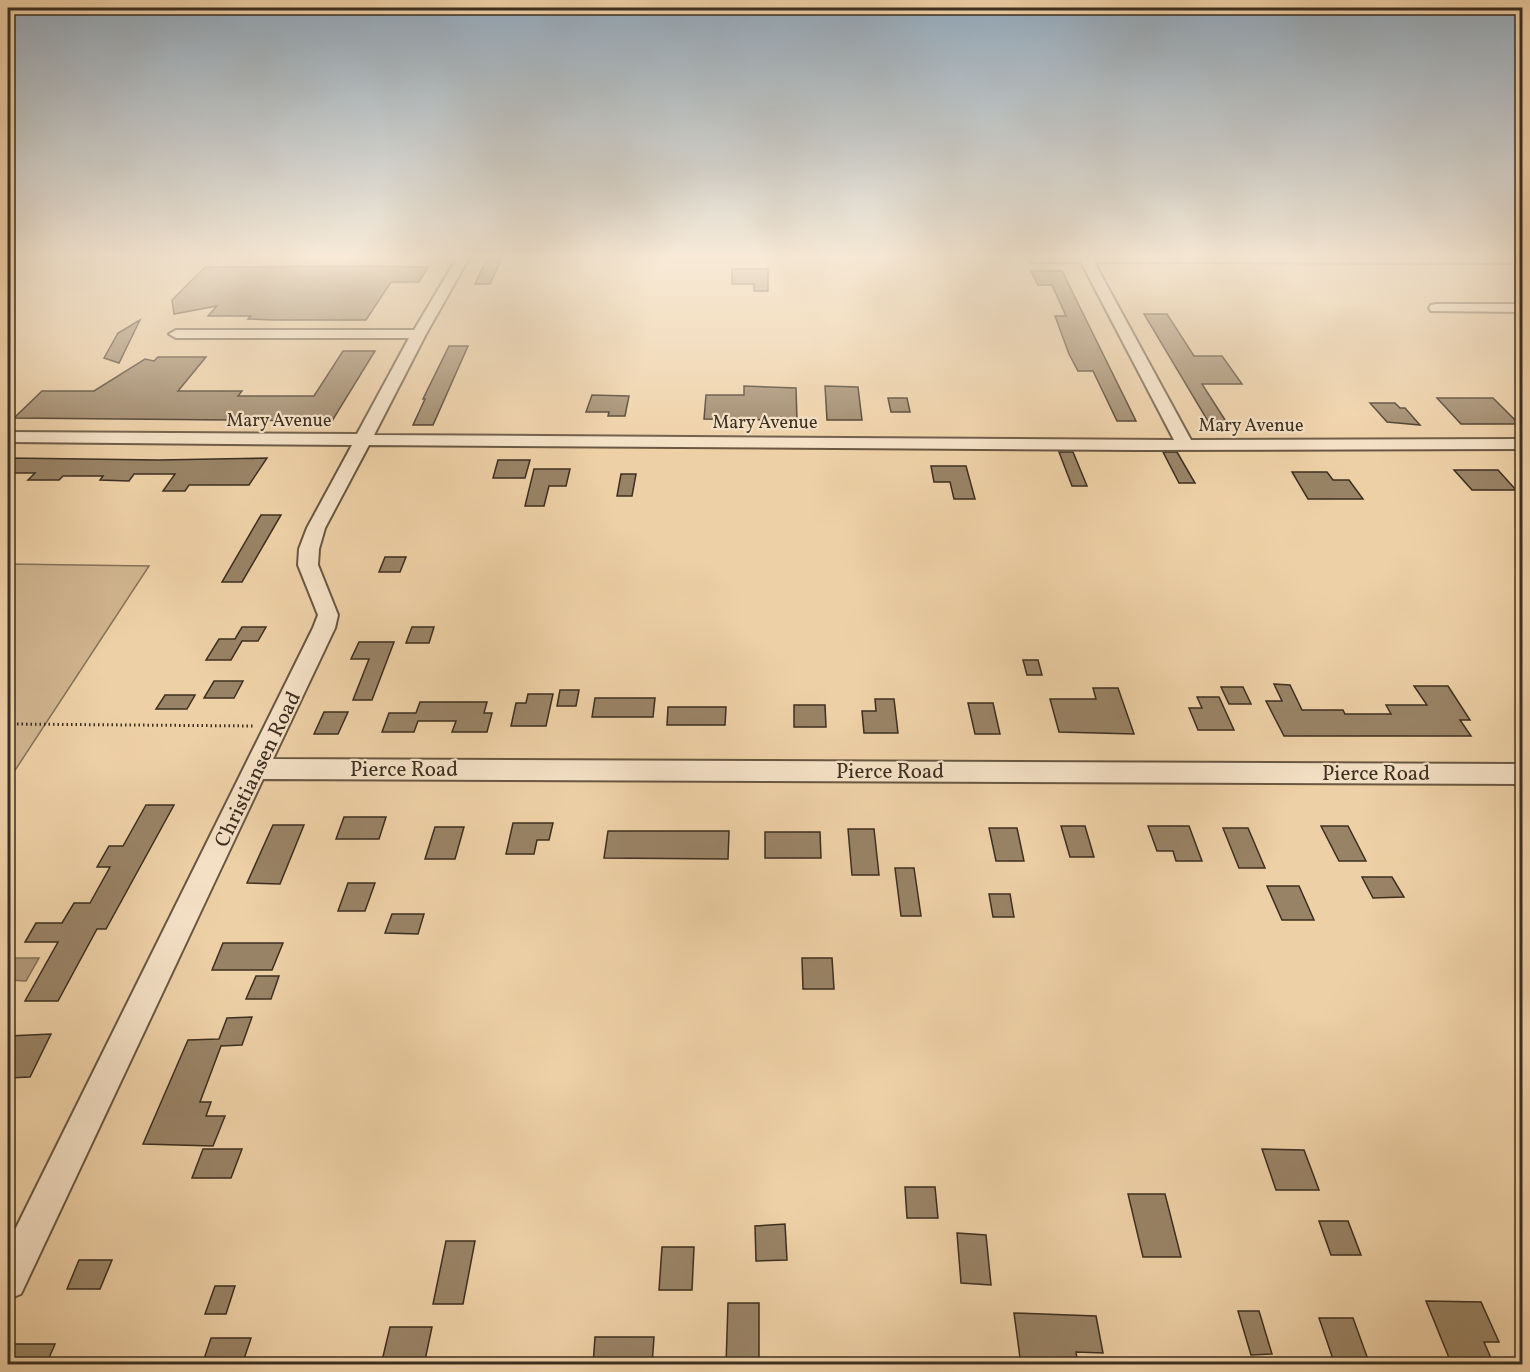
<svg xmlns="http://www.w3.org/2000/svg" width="1530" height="1372" viewBox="0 0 1530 1372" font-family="Vollkorn,serif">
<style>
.green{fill:#d0b58f;stroke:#867258;stroke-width:1.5}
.water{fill:#b19979;stroke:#826f56;stroke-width:1.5}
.building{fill:#998366;stroke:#3c2f21;stroke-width:1.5}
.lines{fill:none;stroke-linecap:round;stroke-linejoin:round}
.minor-casing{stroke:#685742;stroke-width:4}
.path{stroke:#3c2f21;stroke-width:3;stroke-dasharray:1.5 3;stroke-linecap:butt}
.minor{fill:#f4e0c5;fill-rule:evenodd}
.labels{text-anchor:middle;stroke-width:4.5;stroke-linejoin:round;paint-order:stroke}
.far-street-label{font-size:18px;fill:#3c2f21;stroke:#f4e0c5}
.street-label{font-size:21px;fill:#3c2f21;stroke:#f4e0c5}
</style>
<rect width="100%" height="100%" fill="#eed0a6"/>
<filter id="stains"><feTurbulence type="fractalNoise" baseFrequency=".00333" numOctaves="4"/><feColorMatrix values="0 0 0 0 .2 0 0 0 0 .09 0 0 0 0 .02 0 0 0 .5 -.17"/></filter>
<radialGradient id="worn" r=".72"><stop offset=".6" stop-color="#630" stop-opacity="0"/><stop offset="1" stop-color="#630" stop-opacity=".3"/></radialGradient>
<polygon class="green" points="8,564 149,566 8,781"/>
<polygon class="water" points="8,958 39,958 26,981 8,980"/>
<g class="building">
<polygon points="487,258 502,258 490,284 475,284"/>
<polygon points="205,267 360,266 428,267 419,282 391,282 366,320 274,320 248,319 251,316 208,316 217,306 174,314 172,300"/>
<polygon points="732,269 768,269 768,291 754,291 754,284 732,284"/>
<polygon points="1031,271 1062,271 1136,421 1117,421 1093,371 1078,371 1069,354 1055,316 1066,316 1052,285 1038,285"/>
<polygon points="1144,314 1167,314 1194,356 1222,356 1242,384 1202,384 1227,423 1209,423"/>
<polygon points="140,320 119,363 104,358 118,333"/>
<polygon points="449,346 468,346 433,425 413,425 425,399 423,399"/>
<polygon points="343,351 375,351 332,421 14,418 42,391 94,391 145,359 154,361 158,357 206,357 178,391 242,391 238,396 314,396"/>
<polygon points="744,386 796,388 797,420 704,419 706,395 744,395"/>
<polygon points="825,386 858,387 862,420 827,420"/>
<polygon points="592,395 629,396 625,416 608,416 609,412 586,412"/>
<polygon points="888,398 907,398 910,412 891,412"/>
<polygon points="1437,398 1493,398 1519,424 1461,424"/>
<polygon points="1370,403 1395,403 1400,408 1405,408 1420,425 1387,422"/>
<polygon points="1059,452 1073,452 1087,486 1072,486"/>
<polygon points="1163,452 1177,452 1195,483 1179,483"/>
<polygon points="8,458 159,460 267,458 249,485 189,485 185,491 163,491 175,474 134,474 129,481 100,480 103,476 63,476 59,480 28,480 35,473 8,473"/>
<polygon points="498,460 530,460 525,478 493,478"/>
<polygon points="931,466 966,466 975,499 954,499 950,482 934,482"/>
<polygon points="534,469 570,469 566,486 549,486 544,506 525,506"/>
<polygon points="1454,470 1498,470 1516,490 1472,490"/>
<polygon points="1292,472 1327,472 1333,480 1349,480 1363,499 1308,499"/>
<polygon points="621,474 636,474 632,496 617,496"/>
<polygon points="261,515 281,515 242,582 222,582"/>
<polygon points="385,557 406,557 400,572 379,572"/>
<polygon points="242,627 266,627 258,641 242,641 231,660 206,660 219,639 235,639"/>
<polygon points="412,627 434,627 429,643 406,643"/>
<polygon points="359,642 394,642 372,700 353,700 369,659 351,659"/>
<polygon points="1023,660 1038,660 1042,675 1027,675"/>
<polygon points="214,681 243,681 234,698 204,698"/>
<polygon points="1274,684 1290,685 1302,710 1343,710 1345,714 1391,714 1386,705 1427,705 1414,686 1448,686 1470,720 1460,720 1471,736 1284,736 1266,701 1282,701"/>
<polygon points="1221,687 1243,687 1251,704 1229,704"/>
<polygon points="1093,688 1118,688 1134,734 1059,732 1050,699 1096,699"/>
<polygon points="560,690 579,690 576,706 557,706"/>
<polygon points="528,694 553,694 546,726 511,726 516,703 526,703"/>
<polygon points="165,695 195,695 187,709 156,709"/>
<polygon points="1197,697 1219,697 1234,730 1198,730 1189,708 1202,708"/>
<polygon points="595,698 655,698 653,717 592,717"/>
<polygon points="875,699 894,699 898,733 864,733 862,711 876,711"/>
<polygon points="420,702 487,702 484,713 492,713 487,732 452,732 456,721 418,721 414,732 382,732 389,713 416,713"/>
<polygon points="968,703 993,703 1000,734 975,734"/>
<polygon points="794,705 825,705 826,727 794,727"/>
<polygon points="668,707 726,707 725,725 667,725"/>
<polygon points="324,712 348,712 338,734 314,734"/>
<polygon points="146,805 174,805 106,929 97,929 58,1001 25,1001 58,942 25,942 36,923 62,923 74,903 90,903 110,867 97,867 109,846 123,846"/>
<polygon points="344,817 386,817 379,839 336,839"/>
<polygon points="513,823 553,823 549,840 537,840 534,854 506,854"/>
<polygon points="273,825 304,825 280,884 247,883"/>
<polygon points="1061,826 1085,826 1094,857 1070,857"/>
<polygon points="1148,826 1189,826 1202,861 1176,861 1173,851 1157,851"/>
<polygon points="1321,826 1348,826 1366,861 1339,861"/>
<polygon points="435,827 464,827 455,859 425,859"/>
<polygon points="989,828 1017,828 1024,861 996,861"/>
<polygon points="1223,828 1248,828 1265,868 1239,868"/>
<polygon points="848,829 874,829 879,875 852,875"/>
<polygon points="608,831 729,831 728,859 604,858"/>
<polygon points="765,832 820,832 821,858 765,858"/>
<polygon points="895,868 914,868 921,916 901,916"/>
<polygon points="1362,877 1392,877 1404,897 1373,898"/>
<polygon points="348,883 375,883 365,911 338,911"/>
<polygon points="1267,886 1299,886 1314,920 1282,920"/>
<polygon points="989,894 1010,894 1014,917 993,917"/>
<polygon points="392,914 424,914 418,934 385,933"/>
<polygon points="223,943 283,943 272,970 212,970"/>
<polygon points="802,958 832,958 834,989 803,989"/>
<polygon points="256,976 279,976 271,999 246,999"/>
<polygon points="252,1017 242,1045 221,1046 200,1102 211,1102 206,1116 225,1116 213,1146 143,1144 188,1040 219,1039 227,1018"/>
<polygon points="51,1034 30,1077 8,1078 8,1036"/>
<polygon points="203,1149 242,1149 231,1178 192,1178"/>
<polygon points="1262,1149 1304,1150 1319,1190 1276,1190"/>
<polygon points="905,1187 935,1187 938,1218 907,1218"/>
<polygon points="1128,1194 1165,1194 1181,1257 1143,1257"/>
<polygon points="1319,1221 1348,1221 1361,1255 1331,1255"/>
<polygon points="785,1224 787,1260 756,1261 755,1226"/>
<polygon points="957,1233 986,1235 991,1285 961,1283"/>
<polygon points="446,1241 475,1241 463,1304 433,1304"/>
<polygon points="662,1247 694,1247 692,1290 659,1290"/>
<polygon points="79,1260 112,1260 100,1289 67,1289"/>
<polygon points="215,1286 235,1286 226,1314 205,1314"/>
<polygon points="1426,1301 1481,1302 1499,1342 1484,1342 1494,1365 1452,1365"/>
<polygon points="728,1303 759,1303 759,1365 726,1365"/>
<polygon points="1238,1311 1259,1311 1272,1354 1251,1355"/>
<polygon points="1014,1313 1096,1316 1103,1353 1076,1352 1078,1365 1021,1365"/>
<polygon points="1319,1318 1353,1318 1370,1365 1335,1365"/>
<polygon points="390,1327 432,1327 424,1365 381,1365"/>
<polygon points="595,1337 654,1337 652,1365 593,1365"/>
<polygon points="211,1338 251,1338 242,1365 202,1365"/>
<polygon points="15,1344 55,1344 46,1365 8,1365"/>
</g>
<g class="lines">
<g class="minor-casing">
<g id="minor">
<polygon points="457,258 469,258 426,334 374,435 1174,440 1081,262 1033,262 1027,258 1522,258 1522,263 1094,262 1191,440 1522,439 1522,449 1138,450 369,445 325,528 319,549 318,565 338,615 335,628 273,759 1522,764 1522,784 263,779 21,1294 8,1299 8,1244 313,628 318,615 298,565 299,549 307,528 352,445 8,442 8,432 357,434 409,338 176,338 169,334 176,330 414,330"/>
<polygon points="1436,304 1522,304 1522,312 1431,311 1429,308 1431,305"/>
</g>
</g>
<polyline class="path" points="8,724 255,726"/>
<use href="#minor" class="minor"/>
</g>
<linearGradient id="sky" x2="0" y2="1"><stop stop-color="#92a9bc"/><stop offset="0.57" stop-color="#f7ead7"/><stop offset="1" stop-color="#f7ead7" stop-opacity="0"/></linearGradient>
<rect width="1530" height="450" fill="url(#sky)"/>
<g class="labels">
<g class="far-street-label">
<text x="279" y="426">Mary Avenue</text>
<text x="765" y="428">Mary Avenue</text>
<text x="1251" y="431">Mary Avenue</text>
</g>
<g class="street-label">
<text transform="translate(257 769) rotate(-64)" y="7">Christiansen Road</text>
<text x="404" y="776">Pierce Road</text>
<text x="890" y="778">Pierce Road</text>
<text x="1376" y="780">Pierce Road</text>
</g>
</g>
<rect width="1530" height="1372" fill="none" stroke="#eed0a6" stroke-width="30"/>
<rect x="9" y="9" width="1512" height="1354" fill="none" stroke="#3c2f21" stroke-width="3"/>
<rect x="15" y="15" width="1500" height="1342" fill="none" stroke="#3c2f21" stroke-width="1.5"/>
<rect width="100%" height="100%" filter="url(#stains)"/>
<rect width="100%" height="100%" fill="url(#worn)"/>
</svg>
